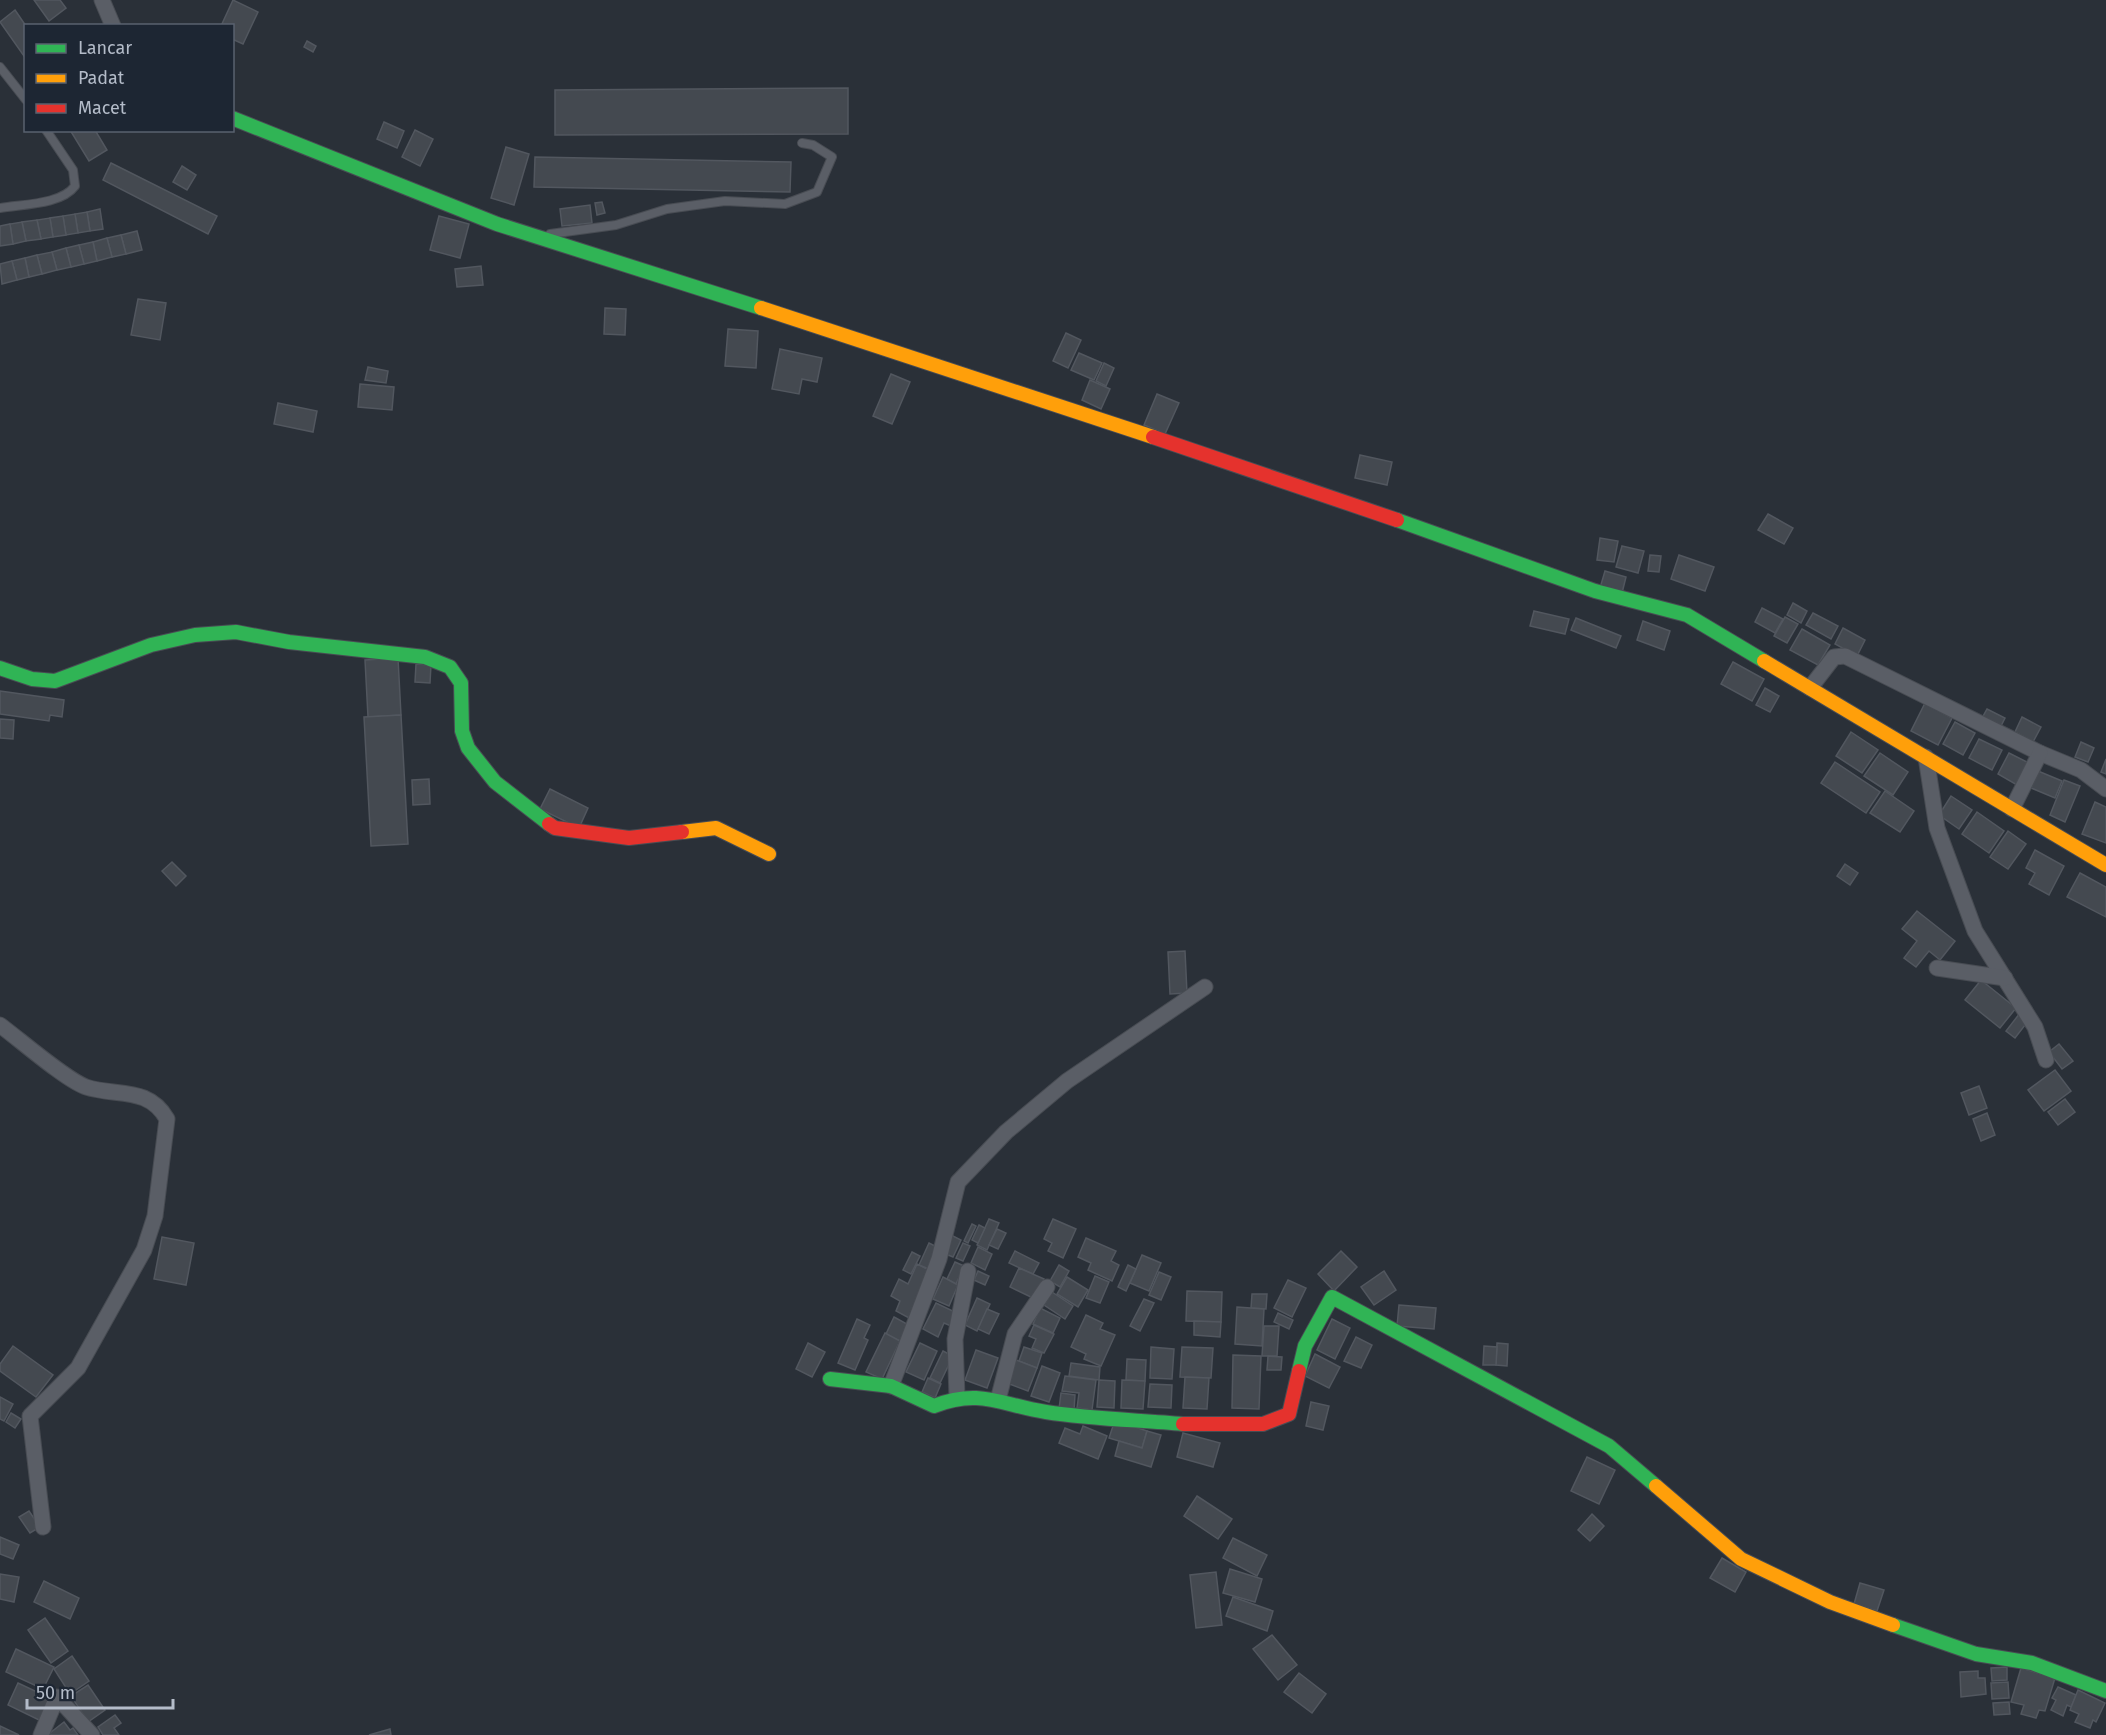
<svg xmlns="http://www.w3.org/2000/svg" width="2106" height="1735" viewBox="0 0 2106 1735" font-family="'Fira Sans',sans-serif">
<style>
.building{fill:#444950;stroke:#52575f;stroke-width:1.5}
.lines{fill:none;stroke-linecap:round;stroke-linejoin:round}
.lane-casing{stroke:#484c53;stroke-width:10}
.street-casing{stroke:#484c53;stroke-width:17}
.fast-casing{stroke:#484c53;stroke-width:16}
.slow-casing{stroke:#484c53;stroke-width:16}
.jam-casing{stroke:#484c53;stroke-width:16}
.lane{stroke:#5a5e66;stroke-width:8}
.street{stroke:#5a5e66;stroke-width:15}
.fast{stroke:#30b455;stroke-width:14}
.slow{stroke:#ff9f0a;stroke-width:14}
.jam{stroke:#e5322d;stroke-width:14}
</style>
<rect width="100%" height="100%" fill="#2a3038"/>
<g class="building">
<polygon points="34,0 60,0 66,8 49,21"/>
<polygon points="233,0 258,12 243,44 232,39 232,26 221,26"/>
<polygon points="15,10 26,26 26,59 0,22"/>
<polygon points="307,41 316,46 313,52 304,47"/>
<polygon points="848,88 848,134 555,135 555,90"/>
<polygon points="384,122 404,131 397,148 377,139"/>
<polygon points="70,130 95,130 107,150 89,161"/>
<polygon points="415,130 433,139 420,166 402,157"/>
<polygon points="506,147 529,154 514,205 491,198"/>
<polygon points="535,157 791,162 790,192 534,187"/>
<polygon points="111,163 217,216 208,234 103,180"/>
<polygon points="182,166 196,175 187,190 173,182"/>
<polygon points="602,202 605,213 597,215 595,203"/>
<polygon points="590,205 592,223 562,226 560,209"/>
<polygon points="100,209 103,229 90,231 87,212"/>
<polygon points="87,212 90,231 78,233 75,214"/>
<polygon points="75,214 78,233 66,235 63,216"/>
<polygon points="63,216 66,235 53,237 50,218"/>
<polygon points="439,216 469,224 460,258 430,250"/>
<polygon points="50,218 53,237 41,239 37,220"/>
<polygon points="37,220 41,239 26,241 22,222"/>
<polygon points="22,222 26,241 13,244 10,224"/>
<polygon points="10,224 13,244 0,246 0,226"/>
<polygon points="137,231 142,250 126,254 121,235"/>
<polygon points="121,235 126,254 112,257 107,238"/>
<polygon points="107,238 112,257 97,261 93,242"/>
<polygon points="93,242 97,261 84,264 79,245"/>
<polygon points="79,245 84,264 71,267 66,248"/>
<polygon points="66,248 71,267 57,270 52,252"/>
<polygon points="52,252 57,270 42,274 37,255"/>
<polygon points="37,255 42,274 29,277 25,258"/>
<polygon points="25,258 29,277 17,280 12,261"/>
<polygon points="12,261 17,280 2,284 0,264"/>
<polygon points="481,266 483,285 457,287 455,269"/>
<polygon points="138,299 166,303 160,340 131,335"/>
<polygon points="605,308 626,309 625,335 604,334"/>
<polygon points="728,329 758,331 756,368 725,366"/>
<polygon points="1066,333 1081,340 1068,368 1053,361"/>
<polygon points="780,349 822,358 817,382 802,379 799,394 772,389"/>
<polygon points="1079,353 1102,363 1094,380 1071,370"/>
<polygon points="1104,363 1114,368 1106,386 1096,381"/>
<polygon points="368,367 388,371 386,383 365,380"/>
<polygon points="891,374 910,382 892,424 873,416"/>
<polygon points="1090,380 1110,389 1101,409 1082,400"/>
<polygon points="360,384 394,387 392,410 358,407"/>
<polygon points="1157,394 1179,403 1165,434 1144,425"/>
<polygon points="278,403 317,411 313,432 274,424"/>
<polygon points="1360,455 1392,462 1387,485 1355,478"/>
<polygon points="1768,514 1793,528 1784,544 1758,530"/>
<polygon points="1600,538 1618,541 1614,562 1597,560"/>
<polygon points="1622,546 1644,551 1638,573 1616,567"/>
<polygon points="1650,555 1661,556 1659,572 1648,571"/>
<polygon points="1679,555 1714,567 1705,591 1671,579"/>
<polygon points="1605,571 1626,577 1622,593 1600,588"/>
<polygon points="1793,603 1807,611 1801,623 1787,615"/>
<polygon points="1762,608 1783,619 1775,633 1755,622"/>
<polygon points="1534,611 1569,619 1565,634 1530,626"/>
<polygon points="1813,613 1838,626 1831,639 1806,625"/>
<polygon points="1785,617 1798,624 1787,643 1774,636"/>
<polygon points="1576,618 1621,636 1616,648 1571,630"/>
<polygon points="1643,621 1670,631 1664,650 1637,640"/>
<polygon points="1843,628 1865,640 1857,656 1835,644"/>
<polygon points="1802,629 1830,645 1818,665 1790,650"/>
<polygon points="398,658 401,715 368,717 365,660"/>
<polygon points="1733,662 1764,679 1752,701 1721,684"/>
<polygon points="416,664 431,665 430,683 415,682"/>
<polygon points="1765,688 1779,696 1770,712 1756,705"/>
<polygon points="0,691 64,700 62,717 50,715 49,721 0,714"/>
<polygon points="1925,703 1952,718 1938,745 1911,731"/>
<polygon points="1987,709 2005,718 1999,730 1981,720"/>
<polygon points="401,715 408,844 371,846 364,717"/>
<polygon points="2022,717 2041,727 2033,742 2015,732"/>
<polygon points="0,719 14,720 13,739 0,738"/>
<polygon points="1955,722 1975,733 1963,755 1943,744"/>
<polygon points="1851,732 1878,750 1862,773 1836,756"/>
<polygon points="1979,739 2002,750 1992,770 1969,758"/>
<polygon points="2081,742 2094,748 2088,762 2075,757"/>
<polygon points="1880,753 1908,772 1893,795 1864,776"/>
<polygon points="2009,753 2029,763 2017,785 1998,774"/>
<polygon points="2106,759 2106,774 2101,772"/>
<polygon points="1835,762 1880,792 1866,813 1821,783"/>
<polygon points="2038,771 2062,781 2055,798 2031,788"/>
<polygon points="429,779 430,804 413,805 412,780"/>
<polygon points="2064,780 2080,786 2065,822 2050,815"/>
<polygon points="550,789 588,808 579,828 540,809"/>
<polygon points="1885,791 1914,811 1900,832 1870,813"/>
<polygon points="1951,796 1972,810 1959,829 1939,815"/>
<polygon points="2095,802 2106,807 2106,843 2082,834"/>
<polygon points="1977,812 2004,831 1989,853 1962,834"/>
<polygon points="2008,831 2026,844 2008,869 1990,857"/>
<polygon points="2035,850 2064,866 2049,895 2029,884 2035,873 2026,868"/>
<polygon points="172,862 186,876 176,886 162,871"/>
<polygon points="1845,864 1858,873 1850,885 1837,876"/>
<polygon points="2080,873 2106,887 2106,917 2067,897"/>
<polygon points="1917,911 1955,941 1940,960 1929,951 1916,967 1904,958 1917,941 1902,929"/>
<polygon points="1185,951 1187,993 1170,994 1168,952"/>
<polygon points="1981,980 2016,1008 2000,1028 1965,1000"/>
<polygon points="2020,1013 2029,1020 2015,1038 2006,1031"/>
<polygon points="2059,1044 2073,1061 2062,1069 2049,1052"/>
<polygon points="2055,1070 2071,1091 2044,1111 2028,1090"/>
<polygon points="1979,1086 1987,1108 1969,1115 1961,1093"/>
<polygon points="2065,1099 2075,1112 2058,1125 2048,1112"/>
<polygon points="1987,1113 1995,1135 1981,1141 1973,1119"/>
<polygon points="989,1219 999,1223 987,1250 977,1245"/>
<polygon points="1053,1219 1076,1229 1063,1258 1048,1251 1052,1243 1044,1239"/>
<polygon points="972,1224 976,1226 968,1243 964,1241"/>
<polygon points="979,1225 985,1228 978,1243 972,1240"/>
<polygon points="997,1229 1006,1233 998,1249 989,1245"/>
<polygon points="949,1234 961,1240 953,1257 941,1252"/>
<polygon points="162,1237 194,1243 186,1285 154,1279"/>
<polygon points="1086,1238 1116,1251 1111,1261 1119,1265 1112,1281 1088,1270 1091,1263 1078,1257"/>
<polygon points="929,1243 939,1248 929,1269 919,1265"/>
<polygon points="963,1243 970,1246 963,1261 956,1258"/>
<polygon points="978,1247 992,1254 985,1270 971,1263"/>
<polygon points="1015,1251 1039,1263 1033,1274 1009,1263"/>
<polygon points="1341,1251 1357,1267 1334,1291 1318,1274"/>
<polygon points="912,1252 920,1256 911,1274 903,1270"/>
<polygon points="1142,1255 1161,1263 1149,1291 1130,1283"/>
<polygon points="955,1262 964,1266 956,1284 947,1279"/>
<polygon points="917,1264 931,1271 909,1318 896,1311 900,1301 891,1296 899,1279 908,1284"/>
<polygon points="1059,1265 1069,1271 1060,1287 1050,1281"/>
<polygon points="1128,1265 1136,1269 1126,1291 1118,1287"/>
<polygon points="1019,1268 1044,1279 1035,1299 1010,1287"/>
<polygon points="978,1271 989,1276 985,1285 974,1280"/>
<polygon points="1384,1271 1396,1290 1374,1305 1361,1287"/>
<polygon points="1159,1272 1171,1277 1161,1300 1149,1295"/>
<polygon points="1095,1276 1109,1282 1100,1303 1086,1298"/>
<polygon points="943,1277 958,1285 949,1306 933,1299"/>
<polygon points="1067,1277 1088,1290 1078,1307 1057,1294"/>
<polygon points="1288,1280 1306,1288 1292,1317 1274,1308"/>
<polygon points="1187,1291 1222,1292 1221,1322 1186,1321"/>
<polygon points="1052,1292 1073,1306 1065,1319 1044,1305"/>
<polygon points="1252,1294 1267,1294 1266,1309 1251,1308"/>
<polygon points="977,1298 990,1304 977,1331 965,1325"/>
<polygon points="1144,1299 1154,1303 1140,1331 1130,1326"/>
<polygon points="936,1303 957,1313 951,1326 944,1323 938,1337 923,1329"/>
<polygon points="1399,1305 1436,1308 1434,1329 1397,1326"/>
<polygon points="1237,1307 1264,1309 1262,1346 1235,1344"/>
<polygon points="1040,1308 1060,1318 1053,1333 1033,1324"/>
<polygon points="987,1309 999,1314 989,1334 978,1329"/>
<polygon points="1278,1313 1293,1320 1289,1329 1274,1322"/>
<polygon points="1086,1315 1103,1323 1100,1329 1115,1335 1101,1366 1084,1359 1086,1354 1071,1347"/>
<polygon points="894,1317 907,1324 900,1341 886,1334"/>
<polygon points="857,1319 870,1325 864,1338 868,1340 855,1370 838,1363"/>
<polygon points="1332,1319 1350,1328 1335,1359 1317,1350"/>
<polygon points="1194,1321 1221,1322 1220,1337 1194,1335"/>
<polygon points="1034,1325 1054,1334 1044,1353 1032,1348 1036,1339 1029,1336"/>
<polygon points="1264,1326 1279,1326 1277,1356 1262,1356"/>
<polygon points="885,1333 900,1341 882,1379 866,1372"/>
<polygon points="1356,1337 1372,1345 1361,1368 1344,1361"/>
<polygon points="808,1343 825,1352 812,1377 796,1369"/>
<polygon points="920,1343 937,1351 924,1380 906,1372"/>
<polygon points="1497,1343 1508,1344 1507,1366 1496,1365"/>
<polygon points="13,1346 53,1375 36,1397 0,1371 0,1364"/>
<polygon points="1484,1346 1497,1347 1496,1365 1483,1365"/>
<polygon points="1024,1347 1042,1353 1037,1368 1019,1361"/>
<polygon points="1151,1347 1174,1349 1172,1379 1150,1378"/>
<polygon points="1182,1347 1213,1348 1211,1378 1180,1377"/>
<polygon points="976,1350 998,1358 987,1388 965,1380"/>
<polygon points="943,1351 953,1356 940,1383 930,1378"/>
<polygon points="1315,1354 1340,1367 1329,1388 1305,1376"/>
<polygon points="1233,1355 1261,1356 1259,1409 1232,1408"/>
<polygon points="1268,1356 1282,1357 1281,1370 1267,1370"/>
<polygon points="1127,1359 1146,1360 1145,1381 1126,1380"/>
<polygon points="1016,1360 1037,1368 1028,1391 1007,1383"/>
<polygon points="1071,1363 1100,1367 1099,1380 1069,1376"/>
<polygon points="1042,1366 1060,1373 1049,1402 1031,1396"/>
<polygon points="1065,1376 1096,1380 1092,1410 1077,1408 1079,1393 1062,1391"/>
<polygon points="1185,1377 1209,1378 1207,1409 1183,1408"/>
<polygon points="928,1378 941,1384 935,1398 922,1392"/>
<polygon points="1099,1380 1115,1381 1114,1408 1097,1407"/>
<polygon points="1122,1380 1145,1381 1143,1409 1121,1408"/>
<polygon points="1150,1384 1172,1385 1171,1408 1148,1407"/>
<polygon points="1061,1393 1075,1395 1074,1411 1059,1409"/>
<polygon points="0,1397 13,1404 4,1421 0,1419"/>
<polygon points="1311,1402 1329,1406 1323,1430 1306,1426"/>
<polygon points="11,1413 21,1419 15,1428 6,1422"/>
<polygon points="1115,1420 1147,1431 1142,1448 1109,1438"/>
<polygon points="1083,1426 1107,1436 1098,1459 1059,1443 1065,1428 1080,1434"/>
<polygon points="1147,1431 1161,1435 1151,1467 1115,1456 1119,1441 1142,1448"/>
<polygon points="1183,1433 1220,1443 1213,1467 1177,1457"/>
<polygon points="1587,1457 1615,1470 1599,1504 1571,1491"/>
<polygon points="1197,1496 1232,1519 1218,1539 1184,1516"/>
<polygon points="29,1511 40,1527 30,1533 19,1517"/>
<polygon points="1592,1514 1604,1526 1590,1541 1578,1530"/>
<polygon points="0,1537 19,1545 13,1559 0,1554"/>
<polygon points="1233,1538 1267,1555 1257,1576 1223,1558"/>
<polygon points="1722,1558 1746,1572 1735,1592 1710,1578"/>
<polygon points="1230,1569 1262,1579 1255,1602 1223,1593"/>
<polygon points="1216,1572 1222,1625 1196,1628 1190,1575"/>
<polygon points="0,1574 19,1577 14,1602 0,1599"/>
<polygon points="44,1581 79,1598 70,1619 34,1602"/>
<polygon points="1860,1583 1884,1590 1877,1611 1854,1604"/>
<polygon points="1233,1597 1273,1611 1267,1631 1226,1616"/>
<polygon points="45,1618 68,1651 51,1663 28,1630"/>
<polygon points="1272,1635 1297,1665 1278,1680 1253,1649"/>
<polygon points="16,1649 54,1667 43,1689 6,1672"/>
<polygon points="72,1656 89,1681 70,1694 54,1669"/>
<polygon points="2007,1667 2007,1680 1992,1681 1991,1668"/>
<polygon points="2021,1668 2055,1678 2045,1711 2039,1710 2036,1718 2021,1714 2024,1705 2011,1702"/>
<polygon points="1978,1671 1978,1678 1985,1678 1986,1694 1961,1697 1960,1672"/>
<polygon points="1299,1673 1326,1694 1312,1713 1284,1692"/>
<polygon points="2008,1682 2009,1698 1992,1699 1991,1683"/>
<polygon points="18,1683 50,1698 39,1720 8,1705"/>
<polygon points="88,1685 105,1710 88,1722 71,1696"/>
<polygon points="2058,1687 2076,1695 2071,1707 2067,1705 2063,1716 2051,1710 2056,1700 2052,1698"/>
<polygon points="2078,1690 2105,1703 2096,1722 2093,1720 2090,1728 2075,1722 2079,1714 2070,1710"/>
<polygon points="2009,1702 2010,1714 1994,1715 1993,1703"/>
<polygon points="115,1715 121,1723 114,1728 119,1735 103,1735 98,1727"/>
<polygon points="64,1722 70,1730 73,1728 78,1735 51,1735 50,1733"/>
<polygon points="0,1726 19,1735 0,1735"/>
<polygon points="390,1729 391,1735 369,1735"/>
</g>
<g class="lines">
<g class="lane-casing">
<g id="lane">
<polyline points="0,67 26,100"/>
<path d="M0,208c22,-4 61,-3 75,-22l-2,-16 -27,-40"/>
<polyline points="550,234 616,225 667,209 725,201 785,204 817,192 832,157 813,145 802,143"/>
</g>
</g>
<g class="street-casing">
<g id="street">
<polyline points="102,0 113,26"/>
<polyline points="1810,688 1834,657 1845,656 2040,753 2081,770 2106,789"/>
<polyline points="1926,757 1937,828 1975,931 2035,1027 2046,1060"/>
<polyline points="2012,809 2040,753"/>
<polyline points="1937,968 2005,978"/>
<path d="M0,1025c19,14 66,55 86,62 31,10 62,-1 81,32l-12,97 -11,34 -66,118 -48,48 13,111"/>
<polyline points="891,1386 939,1259 958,1182 1006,1132 1067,1081 1205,987"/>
<polyline points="957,1397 955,1339 968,1271"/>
<polyline points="998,1400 1015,1334 1047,1287"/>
<polyline points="41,1735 57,1697 92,1735"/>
</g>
</g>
<g class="fast-casing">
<g id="fast">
<polyline points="232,118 497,224 761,308"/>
<polyline points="1397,520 1595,591 1687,615 1764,661"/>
<polyline points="0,668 32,679 55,681 151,645 195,635 236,632 289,642 425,657 450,667 461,683 462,731 468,748 495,782 549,824"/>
<polyline points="1299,1371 1305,1346 1332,1297 1609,1446 1656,1486"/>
<path d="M830,1379l61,7 43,20c46,-18 67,-1 112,6 45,7 92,8 137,12"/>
<polyline points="1893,1625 1976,1654 2032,1663 2106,1691"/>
</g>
</g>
<g class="slow-casing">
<g id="slow">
<polyline points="761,308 1153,437"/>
<polyline points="1764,661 2106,865"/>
<polyline points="682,832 716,828 769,854"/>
<polyline points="1656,1486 1741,1559 1830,1602 1893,1625"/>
</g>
</g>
<g class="jam-casing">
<g id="jam">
<polyline points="1153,437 1397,520"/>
<polyline points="549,824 555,828 629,838 682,832"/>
<polyline points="1183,1424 1263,1424 1289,1414 1299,1371"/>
</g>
</g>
<use href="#lane" class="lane"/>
<use href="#street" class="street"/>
<use href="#fast" class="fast"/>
<use href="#slow" class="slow"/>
<use href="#jam" class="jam"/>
</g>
<rect x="24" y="24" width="210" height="108" fill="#1d2633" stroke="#59626f" stroke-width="1.5"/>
<rect x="36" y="44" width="30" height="9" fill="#30b455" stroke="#59626f" stroke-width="1.5"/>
<text x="78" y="54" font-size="18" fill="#b4bcc9">Lancar</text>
<rect x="36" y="74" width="30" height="9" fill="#ff9f0a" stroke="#59626f" stroke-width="1.5"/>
<text x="78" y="84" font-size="18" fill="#b4bcc9">Padat</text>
<rect x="36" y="104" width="30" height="9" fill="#e5322d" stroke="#59626f" stroke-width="1.5"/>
<text x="78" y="114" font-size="18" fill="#b4bcc9">Macet</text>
<path d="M27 1699v9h146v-9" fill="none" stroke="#b4bcc9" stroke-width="3"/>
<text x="36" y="1699" font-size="18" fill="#b4bcc9" stroke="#1d2633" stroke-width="4.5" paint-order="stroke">50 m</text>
</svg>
